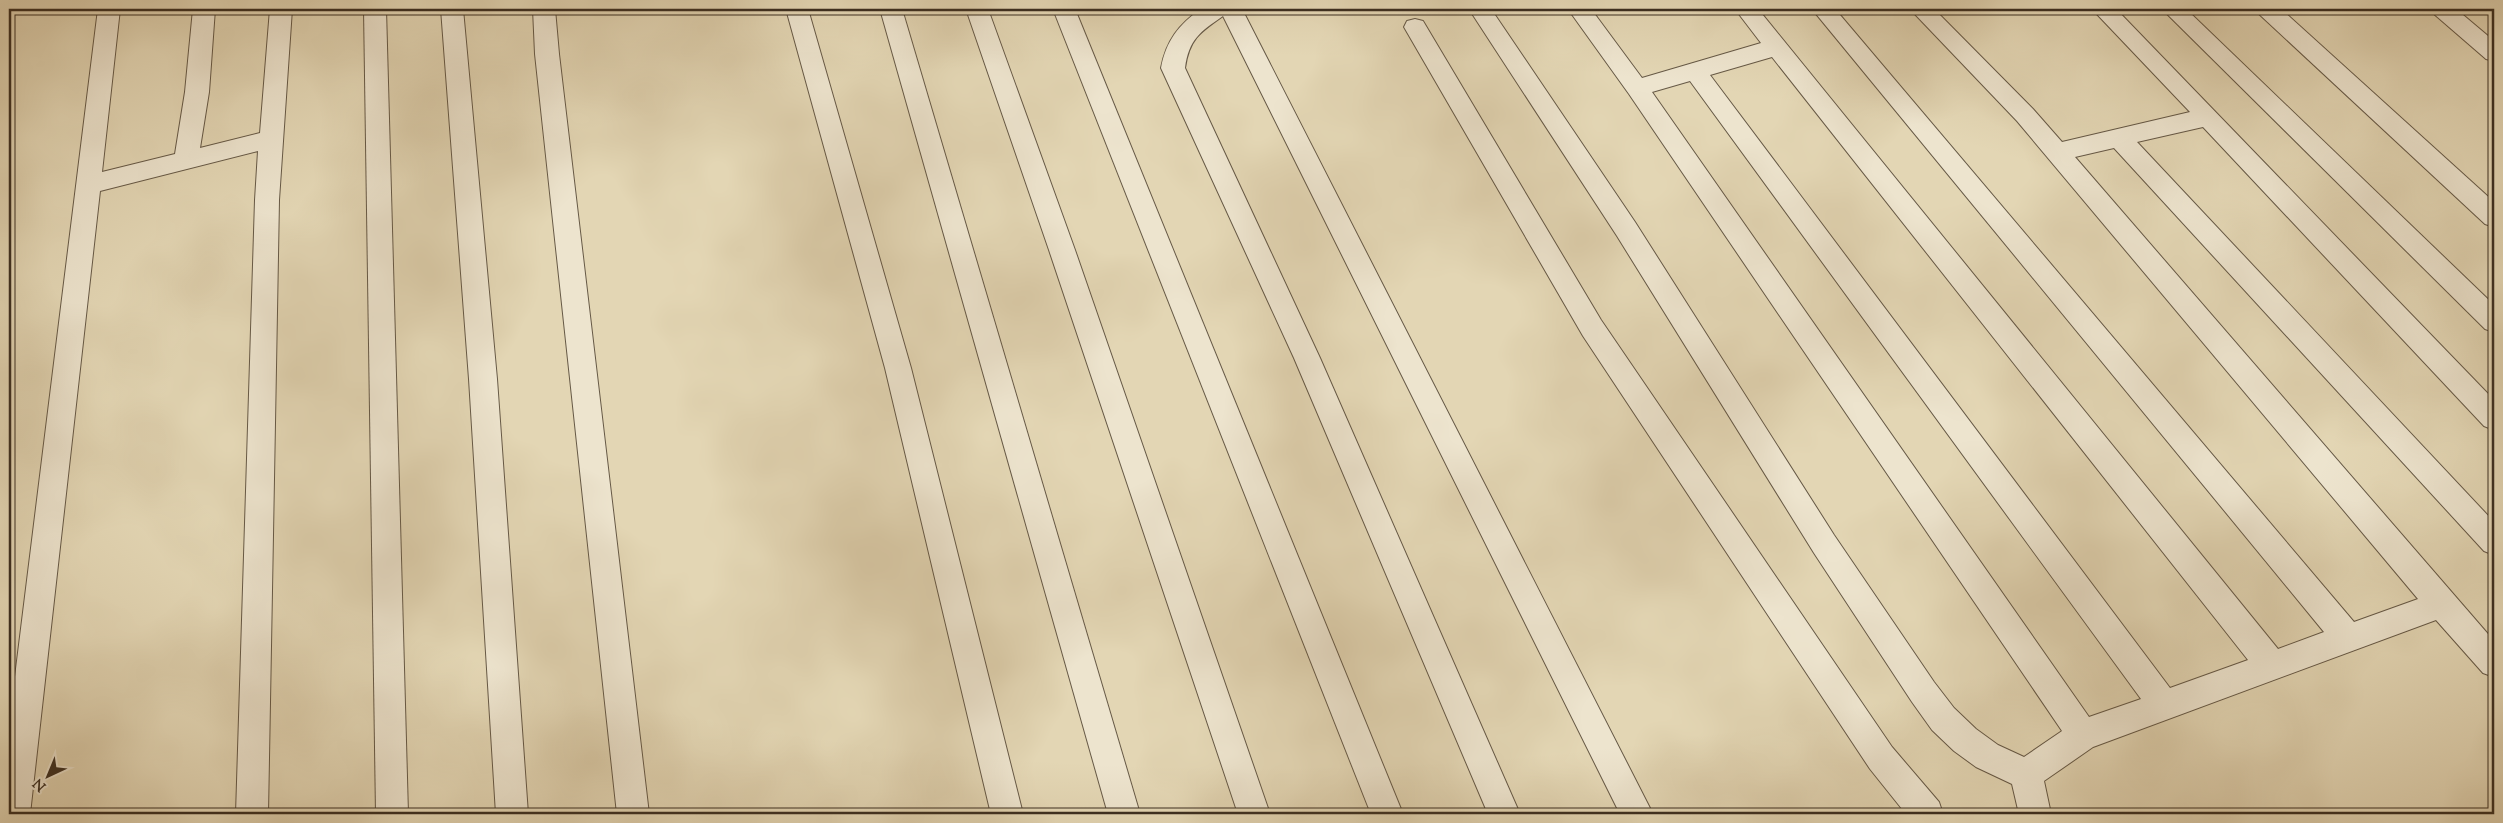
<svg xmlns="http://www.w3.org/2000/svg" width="2503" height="823" viewBox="0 0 2503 823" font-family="'Sorts Mill Goudy',serif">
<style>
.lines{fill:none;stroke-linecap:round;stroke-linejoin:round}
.minor-casing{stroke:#665946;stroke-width:2}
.minor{fill:#ede4ce;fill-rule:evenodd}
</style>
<rect width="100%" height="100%" fill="#e3d6b4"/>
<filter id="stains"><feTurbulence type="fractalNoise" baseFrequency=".004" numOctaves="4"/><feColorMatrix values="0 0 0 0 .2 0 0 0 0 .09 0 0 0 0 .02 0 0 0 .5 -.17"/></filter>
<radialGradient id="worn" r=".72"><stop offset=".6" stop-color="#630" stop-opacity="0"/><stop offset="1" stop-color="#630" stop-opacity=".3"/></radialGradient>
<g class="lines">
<g class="minor-casing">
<g id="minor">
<polygon points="98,9 120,9 102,172 175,154 185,92 193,9 215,9 209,92 200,148 260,133 270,9 292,9 279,200 268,814 236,814 255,200 258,151 100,191 30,814 9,814 9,725"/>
<polygon points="364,9 386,9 408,814 376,814"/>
<polygon points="441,9 463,9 497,379 528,814 496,814 469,379"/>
<polygon points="533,9 555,9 559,54 649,814 617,814 535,54"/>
<polygon points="786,9 808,9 911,368 1022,810 1020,814 992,814 990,810 885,368"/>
<polygon points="880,9 902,9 1140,814 1108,814"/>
<polygon points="966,9 988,9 1075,250 1270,814 1238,814 1049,250"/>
<polygon points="1053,9 1075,9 1403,814 1371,814"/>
<path d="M1201,9h41l411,805h-33l-397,-798c-23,16 -34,23 -38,52l135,290 200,456h-32l-194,-456 -133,-290c5,-27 18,-44 40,-59z"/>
<path d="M1469,9h22l144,213 199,313 100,147 20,26 22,21 22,16 26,12 38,-26 -433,-637 -61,-85h23l51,69 119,-35 -26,-34h23l520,640 46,-17 -512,-623h23l519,613 64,-23 -401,-478 -107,-112h24l99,100 29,33 128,-30 -98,-103h24l378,391v30l-10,-4 -281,-299 -66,15 357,380v33l-10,-4 -370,-403 -39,9 419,484v36l-11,-4 -47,-53 -343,127 -49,34 7,33h-32l-7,-30 -36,-17 -22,-16 -22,-21 -20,-28 -98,-149 -197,-317zM1772,57l476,603 -78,28 -460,-613zM1690,81l451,618 -52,18 -437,-625z"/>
<polygon points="2162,9 2186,9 2494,305 2494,332 2485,329"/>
<polygon points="2256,9 2281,9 2494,202 2494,227 2485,224 2259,14"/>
<polygon points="2431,9 2456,9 2494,41 2494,61 2486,59 2434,14"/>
<polygon points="1415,19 1423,21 1601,320 1892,747 1939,802 1943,814 1906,814 1870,769 1583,336 1404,27 1407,21"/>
</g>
</g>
<use href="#minor" class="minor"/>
</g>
<rect width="2503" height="823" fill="none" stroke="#e3d6b4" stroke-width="30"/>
<rect x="10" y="10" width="2483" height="803" fill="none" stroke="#3c2f21" stroke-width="2.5"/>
<rect x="15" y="15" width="2473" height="793" fill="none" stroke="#3c2f21"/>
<g transform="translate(48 776) rotate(224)" stroke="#ede4ce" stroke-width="4" paint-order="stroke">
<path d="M0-4L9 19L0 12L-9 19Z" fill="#3c2f21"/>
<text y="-8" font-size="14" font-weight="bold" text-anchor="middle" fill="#3c2f21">N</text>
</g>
<rect width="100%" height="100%" filter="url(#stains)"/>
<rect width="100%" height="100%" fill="url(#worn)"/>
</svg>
